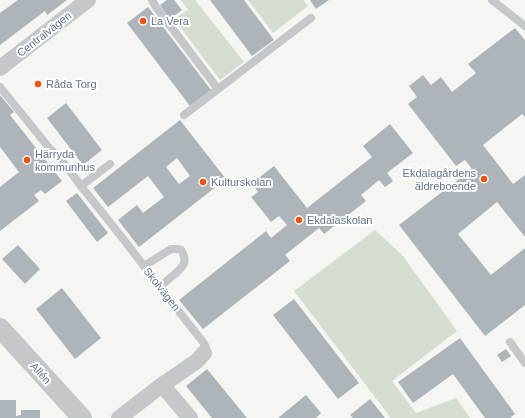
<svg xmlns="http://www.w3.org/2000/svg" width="525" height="418" viewBox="0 0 525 418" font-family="Arial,sans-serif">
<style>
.green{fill:#d5ddd1}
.building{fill:#adb5bb;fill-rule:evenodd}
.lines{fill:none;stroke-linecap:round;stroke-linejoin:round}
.service{stroke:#c4c8cb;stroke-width:8}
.minor{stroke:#c4c8cb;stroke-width:16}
.tertiary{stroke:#c4c8cb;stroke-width:20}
.poi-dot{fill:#f25114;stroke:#fff;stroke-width:1.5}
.labels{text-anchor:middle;stroke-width:4;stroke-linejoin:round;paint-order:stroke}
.poi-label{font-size:11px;fill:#617485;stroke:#fff;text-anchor:start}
.street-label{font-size:11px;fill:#617485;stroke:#fff}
</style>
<rect width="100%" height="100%" fill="#f5f5f1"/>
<g class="green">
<polygon points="181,0 195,0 244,62 220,80 174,19 188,10"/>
<polygon points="248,0 303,0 308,6 273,33"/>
<polygon points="375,230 403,256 457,331 392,381 416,413 456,398 470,418 391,418 294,291"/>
</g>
<g class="building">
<polygon points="18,0 67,0 47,15 45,11 0,45 0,13"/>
<polygon points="167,0 174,0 182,10 170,19 160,5"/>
<polygon points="210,0 244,0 274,40 252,56"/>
<polygon points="310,0 329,0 316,9"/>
<polygon points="148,7 211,90 190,106 127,23"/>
<polygon points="515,28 525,40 525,117 522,114 483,145 513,184 525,175 525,237 497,202 458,234 491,275 525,248 525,305 485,336 399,225 472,169 465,160 456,166 408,104 417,97 409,86 423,75 431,85 441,77 452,92 476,73 468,64"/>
<polygon points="0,95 14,112 10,115 62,181 45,194 41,190 34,195 39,201 0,231 0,187 19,172 0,147"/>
<polygon points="66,103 102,150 83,165 47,118"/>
<path d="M180,120l46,59 -87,68 -21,-27 19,-15 6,8 21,-16 -16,-21 -40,31 -15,-19zM177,158l13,18 -11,8 -13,-17z"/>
<polygon points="390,124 413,153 387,173 393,181 385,187 379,180 361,195 366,201 324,234 319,228 285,255 290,261 203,329 179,300 266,231 271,238 287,225 279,216 271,222 251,197 258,192 252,183 274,166 307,208 372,157 363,146"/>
<polygon points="77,193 108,233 97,242 66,201"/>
<polygon points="18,245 40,269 25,284 2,259"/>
<polygon points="62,288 101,338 75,359 36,309"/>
<polygon points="294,299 359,383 338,399 273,315"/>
<polygon points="460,338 515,414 510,418 485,418 453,374 413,403 398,382"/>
<polygon points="506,349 511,356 502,362 497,355"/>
<polygon points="207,369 247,418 212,418 186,386"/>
<polygon points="306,395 321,413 316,418 278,418"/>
<polygon points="370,399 385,418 353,418 350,415"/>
<polygon points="0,400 16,400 16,416 21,415 21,410 40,410 40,418 0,418"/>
</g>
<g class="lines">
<g class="service">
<polyline points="152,0 156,7 218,89"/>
<polyline points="492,0 525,26"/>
<polyline points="0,87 50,149 60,158 81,186 110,164"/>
<polyline points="184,115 311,18"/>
<polyline points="81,186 124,240 177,309 203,342 206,347 204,353"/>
<path d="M144,266l27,-17h6l4,1c7,11 3,16 -6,24 -5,4 -10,8 -15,13"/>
<polyline points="510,342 525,363"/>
</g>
<g class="minor">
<polyline points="0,68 88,0"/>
<polyline points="162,385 190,418"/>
<polyline points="119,418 162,385 197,361 204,353"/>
</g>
<polyline class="tertiary" points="0,328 82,418"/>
</g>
<g class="poi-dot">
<circle cx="143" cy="21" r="4"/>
<circle cx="38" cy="84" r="4"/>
<circle cx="27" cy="160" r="4"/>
<circle cx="484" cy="179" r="4"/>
<circle cx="203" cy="182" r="4"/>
<circle cx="299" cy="220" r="4"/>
</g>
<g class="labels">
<g class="poi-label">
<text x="151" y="25">La Vera</text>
<text x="46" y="88">Råda Torg</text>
<text x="35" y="158">Härryda<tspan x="35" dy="13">kommunhus</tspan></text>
<text x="476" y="177" text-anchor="end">Ekdalagårdens<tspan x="476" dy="13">äldreboende</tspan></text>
<text x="211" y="186">Kulturskolan</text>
<text x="307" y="224">Ekdalaskolan</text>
</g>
<g class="street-label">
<text transform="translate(44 34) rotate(-38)" y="4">Centralvägen</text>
<text transform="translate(162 289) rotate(52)" y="4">Skolvägen</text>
<text transform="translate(41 373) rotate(48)" y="4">Allén</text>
</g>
</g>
</svg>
